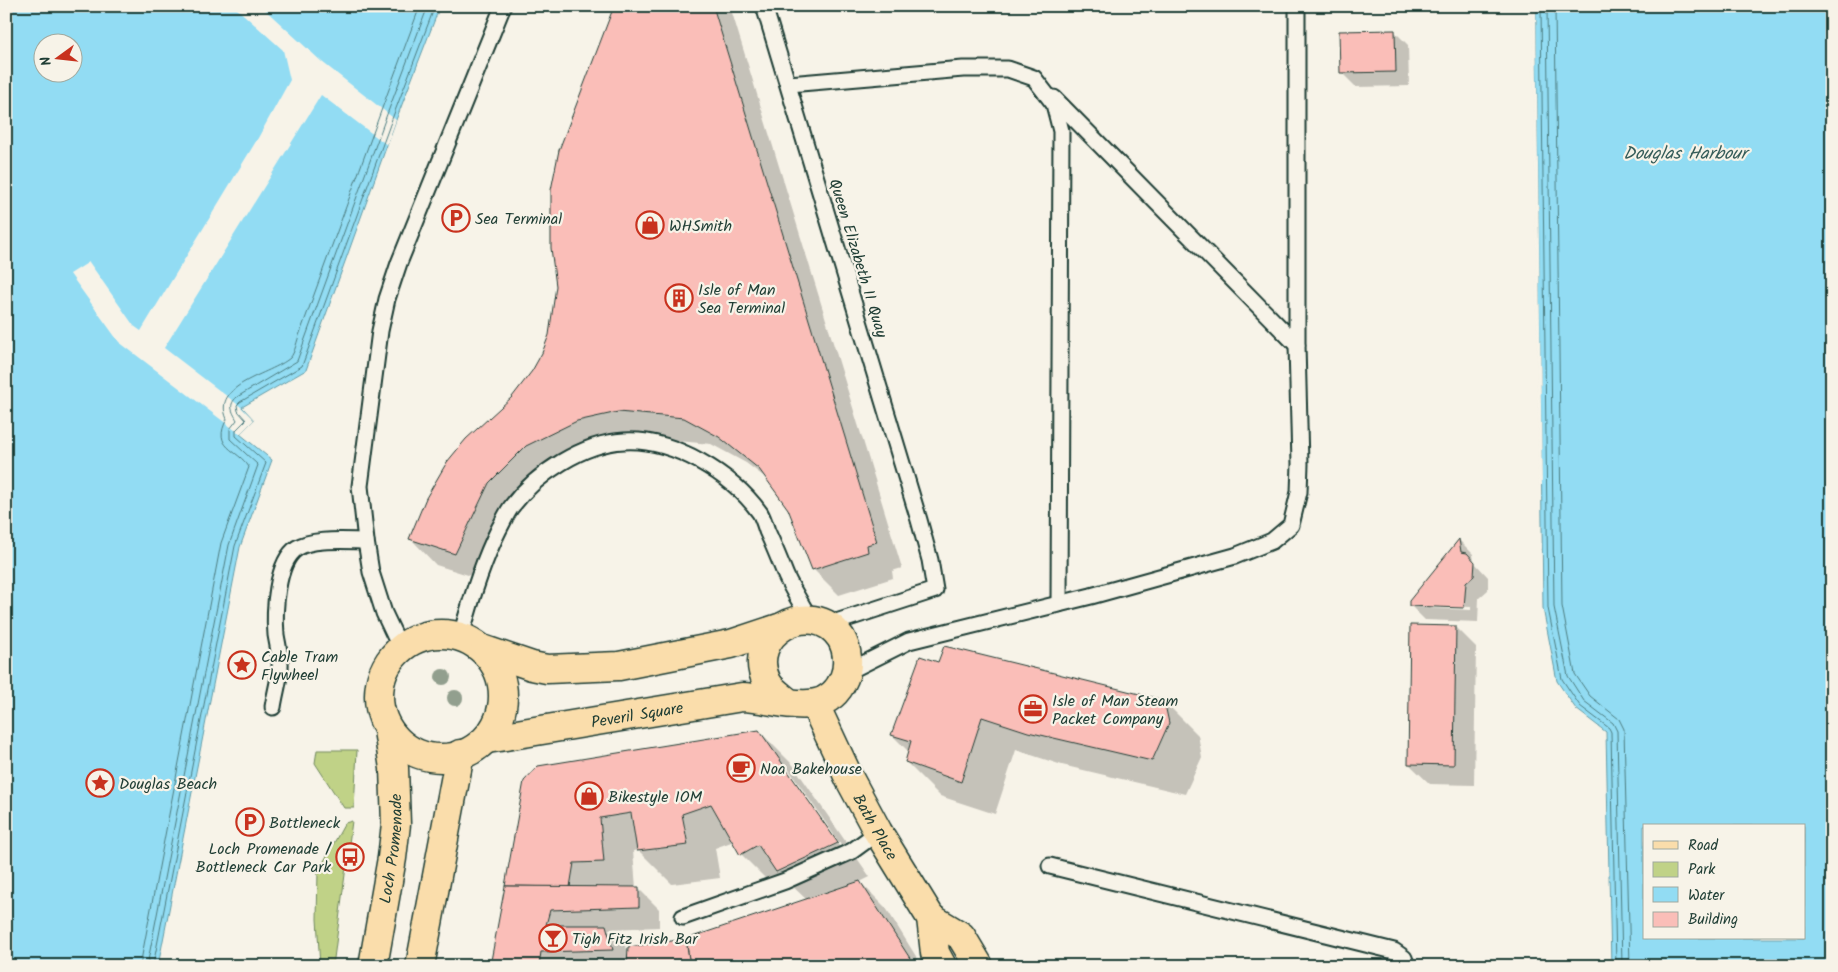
<svg xmlns="http://www.w3.org/2000/svg" width="1838" height="972" viewBox="0 0 1838 972" font-family="Kalam,sans-serif">
<style>
.green{fill:#c0d287;stroke:#70885e}
.water{fill:#92dcf3;stroke:#649ca7;fill-rule:evenodd}
.pier{fill:#f7f3e8}
.shadow{fill:#0003;fill-rule:evenodd}
.lines{fill:none;stroke-linecap:round;stroke-linejoin:round}
.shore{stroke:#4d7d80;stroke-width:1}
.building{fill:#fabeb8;stroke:#1f3d34}
.service-casing{stroke:#1f3d34;stroke-width:19}
.primary-casing{stroke:#1f3d34;stroke-width:31}
.service{stroke:#f7f3e8;stroke-width:15}
.primary{stroke:#faddab;stroke-width:28}
.tree{fill:#929f8e}
.labels{text-anchor:middle;stroke-width:4.5;stroke-linejoin:round;paint-order:stroke}
.poi-label{font-size:16px;fill:#1f3d34;stroke:#f7f3e8;text-anchor:start}
.street-label{font-size:16px;fill:#1f3d34;stroke:#f7f3e8}
.water-label{font-size:18px;font-style:italic;fill:#365d5a;stroke:#f7f3e8}
</style>
<rect width="100%" height="100%" fill="#f7f3e8"/>
<filter id="ink" filterUnits="userSpaceOnUse"><feTurbulence type="fractalNoise" baseFrequency=".02" numOctaves="2"/><feDisplacementMap in="SourceGraphic" scale="10" xChannelSelector="R" yChannelSelector="G"/><feConvolveMatrix kernelMatrix="1 2 1 2 8 2 1 2 1" color-interpolation-filters="sRGB"/></filter>
<g filter="url(#ink)">
<g class="green">
<polygon points="317,750 357,750 354,808 344,808 315,763"/>
<polygon points="352,821 333,966 320,966 317,919 318,872 345,823"/>
</g>
<g class="water">
<path d="M6,6h434l-44,114 -90,250 -64,37 12,13 -14,14 32,26 -32,87 -82,419h-152zM42,42h30v30h-30z"/>
<path d="M1536,6h296v960h-221l-5,-234 -30,-23 -19,-28 -14,-73zM1644,826h160v112h-160z"/>
</g>
<g class="pier">
<polygon points="234,6 261,6 322,62 396,120 387,145 321,95 164,348 241,407 254,420 240,434 119,342 70,274 89,262 134,326 141,331 258,138 290,80 283,50"/>
<polygon points="1533,6 1536,6 1542,485 1539,485"/>
</g>
<g class="shadow">
<polygon points="615,6 730,6 902,568 892,571 893,578 839,595 813,569 789,508 770,481 746,463 711,444 645,438 603,447 551,471 515,508 481,579 436,565 411,539 533,372 543,354 550,336"/>
<polygon points="1394,31 1408,45 1409,86 1356,87 1342,73"/>
<path d="M1460,541l13,13 1,8 14,15v13l-9,8 -1,24 -53,-2 -14,-14v-5zM1431,606l40,1v3l-43,-2z"/>
<polygon points="1456,627 1476,647 1474,785 1430,784 1409,764"/>
<polygon points="939,663 1164,701 1198,735 1202,757 1185,794 1062,765 1016,750 995,814 940,796 906,762 909,752 892,735"/>
<path d="M759,731l34,34 77,112 -10,5 26,26 36,58h-430l34,-185zM782,764h3l58,84 -2,1zM734,841l7,13 34,34 12,-7 20,19 -121,40 -57,15 -3,-8 -18,-18 51,-2v-18l-21,-21h-2l-3,-37 5,-1 34,34 48,-6 -5,-30z"/>
</g>
<g class="lines">
<g class="shore">
<polyline points="1541,6 1548,608 1562,679 1580,706 1609,728 1611,732 1616,966"/>
<polyline points="1547,6 1554,607 1568,676 1584,701 1613,723 1617,731 1622,966"/>
<polyline points="1555,6 1562,606 1575,674 1590,696 1619,719 1624,729 1630,966"/>
<path d="M140,966l81,-423 28,-76c-11,-18 -38,-19 -22,-48 -16,-35 43,-44 63,-61 5,-5 7,-18 10,-25 40,-109 79,-218 120,-327"/>
<path d="M147,966l82,-421 29,-80 -28,-26v-10l7,-9c-5,-9 -9,-15 0,-23l60,-36 89,-244 42,-111"/>
<polyline points="153,966 235,546 266,463 236,436 236,430 246,420 238,411 237,405 240,402 302,366 392,119 435,6"/>
</g>
</g>
<g class="building">
<polygon points="614,6 713,6 877,542 867,545 868,552 812,570 788,509 759,469 719,437 684,418 618,412 577,421 526,446 489,483 455,554 409,539 426,498 447,462 466,439 512,397 532,371 542,353 549,335 556,286 551,248 551,190 559,150"/>
<polygon points="1395,30 1396,72 1340,73 1339,31"/>
<polygon points="1459,539 1461,552 1467,553 1475,562 1474,576 1466,583 1464,608 1409,606 1409,601"/>
<polygon points="1410,625 1456,626 1454,765 1408,764"/>
<polygon points="944,646 1164,700 1169,723 1152,761 1028,732 982,717 961,782 905,762 911,741 891,735 920,656 938,662"/>
<polygon points="759,730 838,843 776,872 758,845 740,855 711,804 682,814 688,845 637,851 631,813 600,818 604,862 574,863 570,887 505,886 524,781 538,766"/>
<polygon points="860,881 915,966 690,966 686,939"/>
<polygon points="505,886 639,887 639,907 550,910 546,925 606,925 613,950 541,952 539,966 490,966"/>
<polygon points="686,939 690,966 627,966 628,947"/>
</g>
<g class="lines">
<g class="service-casing">
<g id="service">
<polyline points="764,6 919,520 930,560 935,590 827,625"/>
<polyline points="789,84 963,69 1008,69 1034,78 1054,104 1061,131 1059,604"/>
<polyline points="1054,98 1297,345"/>
<path d="M461,636c10,-37 21,-73 38,-107 4,-7 8,-17 13,-23 24,-32 71,-63 112,-65 49,-3 108,33 136,72 3,5 5,12 7,18 7,15 13,30 19,45 7,15 16,29 24,43"/>
<polyline points="401,649 384,613 371,572 366,541 360,486 380,331 387,299 399,263 503,6"/>
<polyline points="847,672 909,641 1091,596 1235,556 1272,541 1291,525 1299,492 1300,464 1297,345 1297,6"/>
<path d="M273,707c2,-13 6,-26 7,-38 1,-12 -2,-22 -4,-34 -2,-23 0,-73 21,-87 15,-10 50,-7 69,-7"/>
<polyline points="1050,866 1394,951 1404,958 1407,966"/>
<polyline points="683,917 785,881 852,851 878,832"/>
</g>
</g>
<g class="primary-casing">
<g id="primary">
<circle cx="441" cy="696" r="62"/>
<polyline points="485,650 532,666 547,669 619,666 731,644 779,628"/>
<path id="s1" d="M815,705l35,75 28,52 53,86 4,35 7,13"/>
<path id="s2" d="M487,739l255,-42c36,1 84,25 102,-19 5,-12 4,-28 -3,-40 -29,-43 -98,-4 -74,44 4,8 15,15 22,21"/>
<polyline points="931,918 961,936 979,966"/>
<path id="s3" d="M373,966l19,-108 4,-34 -2,-56 -6,-38"/>
<polyline points="420,966 460,754"/>
</g>
</g>
<use href="#service" class="service"/>
<use href="#primary" class="primary"/>
</g>
<g class="tree">
<circle cx="443" cy="677" r="8"/>
<circle cx="455" cy="698" r="8"/>
</g>
</g>
<defs>
<g id="parking-ring" transform="scale(1.4375)"><circle r="9.5" fill="#f7f3e8" stroke="#c8321e" stroke-width="1.5"/><path d="M-3.5-5.5H1a3.5 3.5 0 0 1 0 7H-1V5.5H-3.5ZM-1-3.4V-.6H.8a1.4 1.4 0 0 0 0-2.8Z" fill="#c8321e"/></g>
<g id="shop-ring" transform="scale(1.4375)"><circle r="9.5" fill="#f7f3e8" stroke="#c8321e" stroke-width="1.5"/><path d="M-5-2.5h2.3a2.7 3.5 0 0 1 5.4 0H5L5.5 6h-11ZM-1.5-2.5h3a1.5 2.3 0 0 0-3 0Z" fill="#c8321e"/></g>
<g id="building-ring" transform="scale(1.4375)"><circle r="9.5" fill="#f7f3e8" stroke="#c8321e" stroke-width="1.5"/><path d="M-4-6H4V6H1V3H-1V6H-4ZM-2.5-4.3h1.7v1.8h-1.7ZM.8-4.3h1.7v1.8H.8ZM-2.5-1h1.7V.8h-1.7ZM.8-1h1.7V.8H.8Z" fill="#c8321e"/></g>
<g id="sight-ring" transform="scale(1.4375)"><circle r="9.5" fill="#f7f3e8" stroke="#c8321e" stroke-width="1.5"/><path d="M0-6L1.8-2.2L6-1.7L2.9 1.2L3.7 5.4L0 3.3L-3.7 5.4L-2.9 1.2L-6-1.7L-1.8-2.2Z" fill="#c8321e"/></g>
<g id="office-ring" transform="scale(1.4375)"><circle r="9.5" fill="#f7f3e8" stroke="#c8321e" stroke-width="1.5"/><path d="M-6-3h4V-5.5h4V-3h4V5H-6ZM-1-4.5V-3h2v-1.5ZM-6 0V1H6V0Z" fill="#c8321e"/></g>
<g id="cafe-ring" transform="scale(1.4375)"><circle r="9.5" fill="#f7f3e8" stroke="#c8321e" stroke-width="1.5"/><path d="M-5.5-4.5H6V0H3Q3 3.5 0 3.5H-2.5Q-5.5 3.5-5.5 0ZM3-3.2v2h1.7v-2ZM-6 4.5H4V6H-6Z" fill="#c8321e"/></g>
<g id="bus-ring" transform="scale(1.4375)"><circle r="9.5" fill="#f7f3e8" stroke="#c8321e" stroke-width="1.5"/><path d="M-5-6H5V4H4V6H2V4H-2V6H-4V4H-5ZM-3.5-4V0h7V-4ZM-3.5 1.2v1.5H-2V1.2ZM2 1.2v1.5H3.5V1.2Z" fill="#c8321e"/></g>
<g id="bar-ring" transform="scale(1.4375)"><circle r="9.5" fill="#f7f3e8" stroke="#c8321e" stroke-width="1.5"/><path d="M-6-5H6L.8 .8V4.5H3.5V6h-7V4.5H-.8V.8Z" fill="#c8321e"/></g>
</defs>
<g fill-rule="evenodd">
<use href="#parking-ring" x="456" y="218"/>
<use href="#shop-ring" x="650" y="225"/>
<use href="#building-ring" x="679" y="298"/>
<use href="#sight-ring" x="242" y="665"/>
<use href="#office-ring" x="1033" y="709"/>
<use href="#cafe-ring" x="741" y="768"/>
<use href="#sight-ring" x="100" y="783"/>
<use href="#shop-ring" x="589" y="796"/>
<use href="#parking-ring" x="250" y="822"/>
<use href="#bus-ring" x="350" y="857"/>
<use href="#bar-ring" x="553" y="938"/>
</g>
<g class="labels">
<g class="poi-label">
<text x="475" y="224">Sea Terminal</text>
<text x="669" y="231">WHSmith</text>
<text x="698" y="295">Isle of Man<tspan x="698" dy="18">Sea Terminal</tspan></text>
<text x="261" y="662">Cable Tram<tspan x="261" dy="18">Flywheel</tspan></text>
<text x="1052" y="706">Isle of Man Steam<tspan x="1052" dy="18">Packet Company</tspan></text>
<text x="760" y="774">Noa Bakehouse</text>
<text x="119" y="789">Douglas Beach</text>
<text x="608" y="802">Bikestyle IOM</text>
<text x="269" y="828">Bottleneck</text>
<text x="331" y="854" text-anchor="end">Loch Promenade /<tspan x="331" dy="18">Bottleneck Car Park</tspan></text>
<text x="572" y="944">Tigh Fitz Irish Bar</text>
</g>
<g class="street-label">
<text transform="translate(859 258) rotate(73)" y="6">Queen Elizabeth II Quay</text>
<text dy="6" stroke="none"><textPath href="#s2" startOffset="152">Peveril Square</textPath></text>
<text dy="6" stroke="none"><textPath href="#s1" startOffset="136">Bath Place</textPath></text>
<text dy="6" stroke="none"><textPath href="#s3" startOffset="119">Loch Promenade</textPath></text>
</g>
<g class="water-label">
<text x="1685" y="159">Douglas Harbour</text>
</g>
</g>
<rect width="1838" height="972" fill="none" stroke="#f7f3e8" stroke-width="25"/>
<rect x="12" y="12" width="1813" height="947" fill="none" stroke="#1f3d34" stroke-width="2" filter="url(#ink)"/>
<rect x="1643" y="824" width="162" height="115" fill="#f7f3e8" stroke="#a1aaa0"/>
<rect x="1653" y="841" width="25" height="8" fill="#faddab" stroke="#a1aaa0"/>
<text x="1688" y="850" font-size="15" fill="#1f3d34">Road</text>
<rect x="1653" y="862" width="25" height="15" fill="#c0d287" stroke="#a1aaa0"/>
<text x="1688" y="874" font-size="15" fill="#1f3d34">Park</text>
<rect x="1653" y="887" width="25" height="15" fill="#92dcf3" stroke="#a1aaa0"/>
<text x="1688" y="900" font-size="15" fill="#1f3d34">Water</text>
<rect x="1653" y="912" width="25" height="15" fill="#fabeb8" stroke="#a1aaa0"/>
<text x="1688" y="924" font-size="15" fill="#1f3d34">Building</text>
<g transform="translate(58 58) rotate(255)"><circle r="24" fill="#f7f3e8" stroke="#a1aaa0"/>
<path d="M0-4L9 19L0 12L-9 19Z" fill="#c8321e"/>
<text y="-8" font-size="14" font-weight="bold" text-anchor="middle" fill="#1f3d34">N</text>
</g>
</svg>
